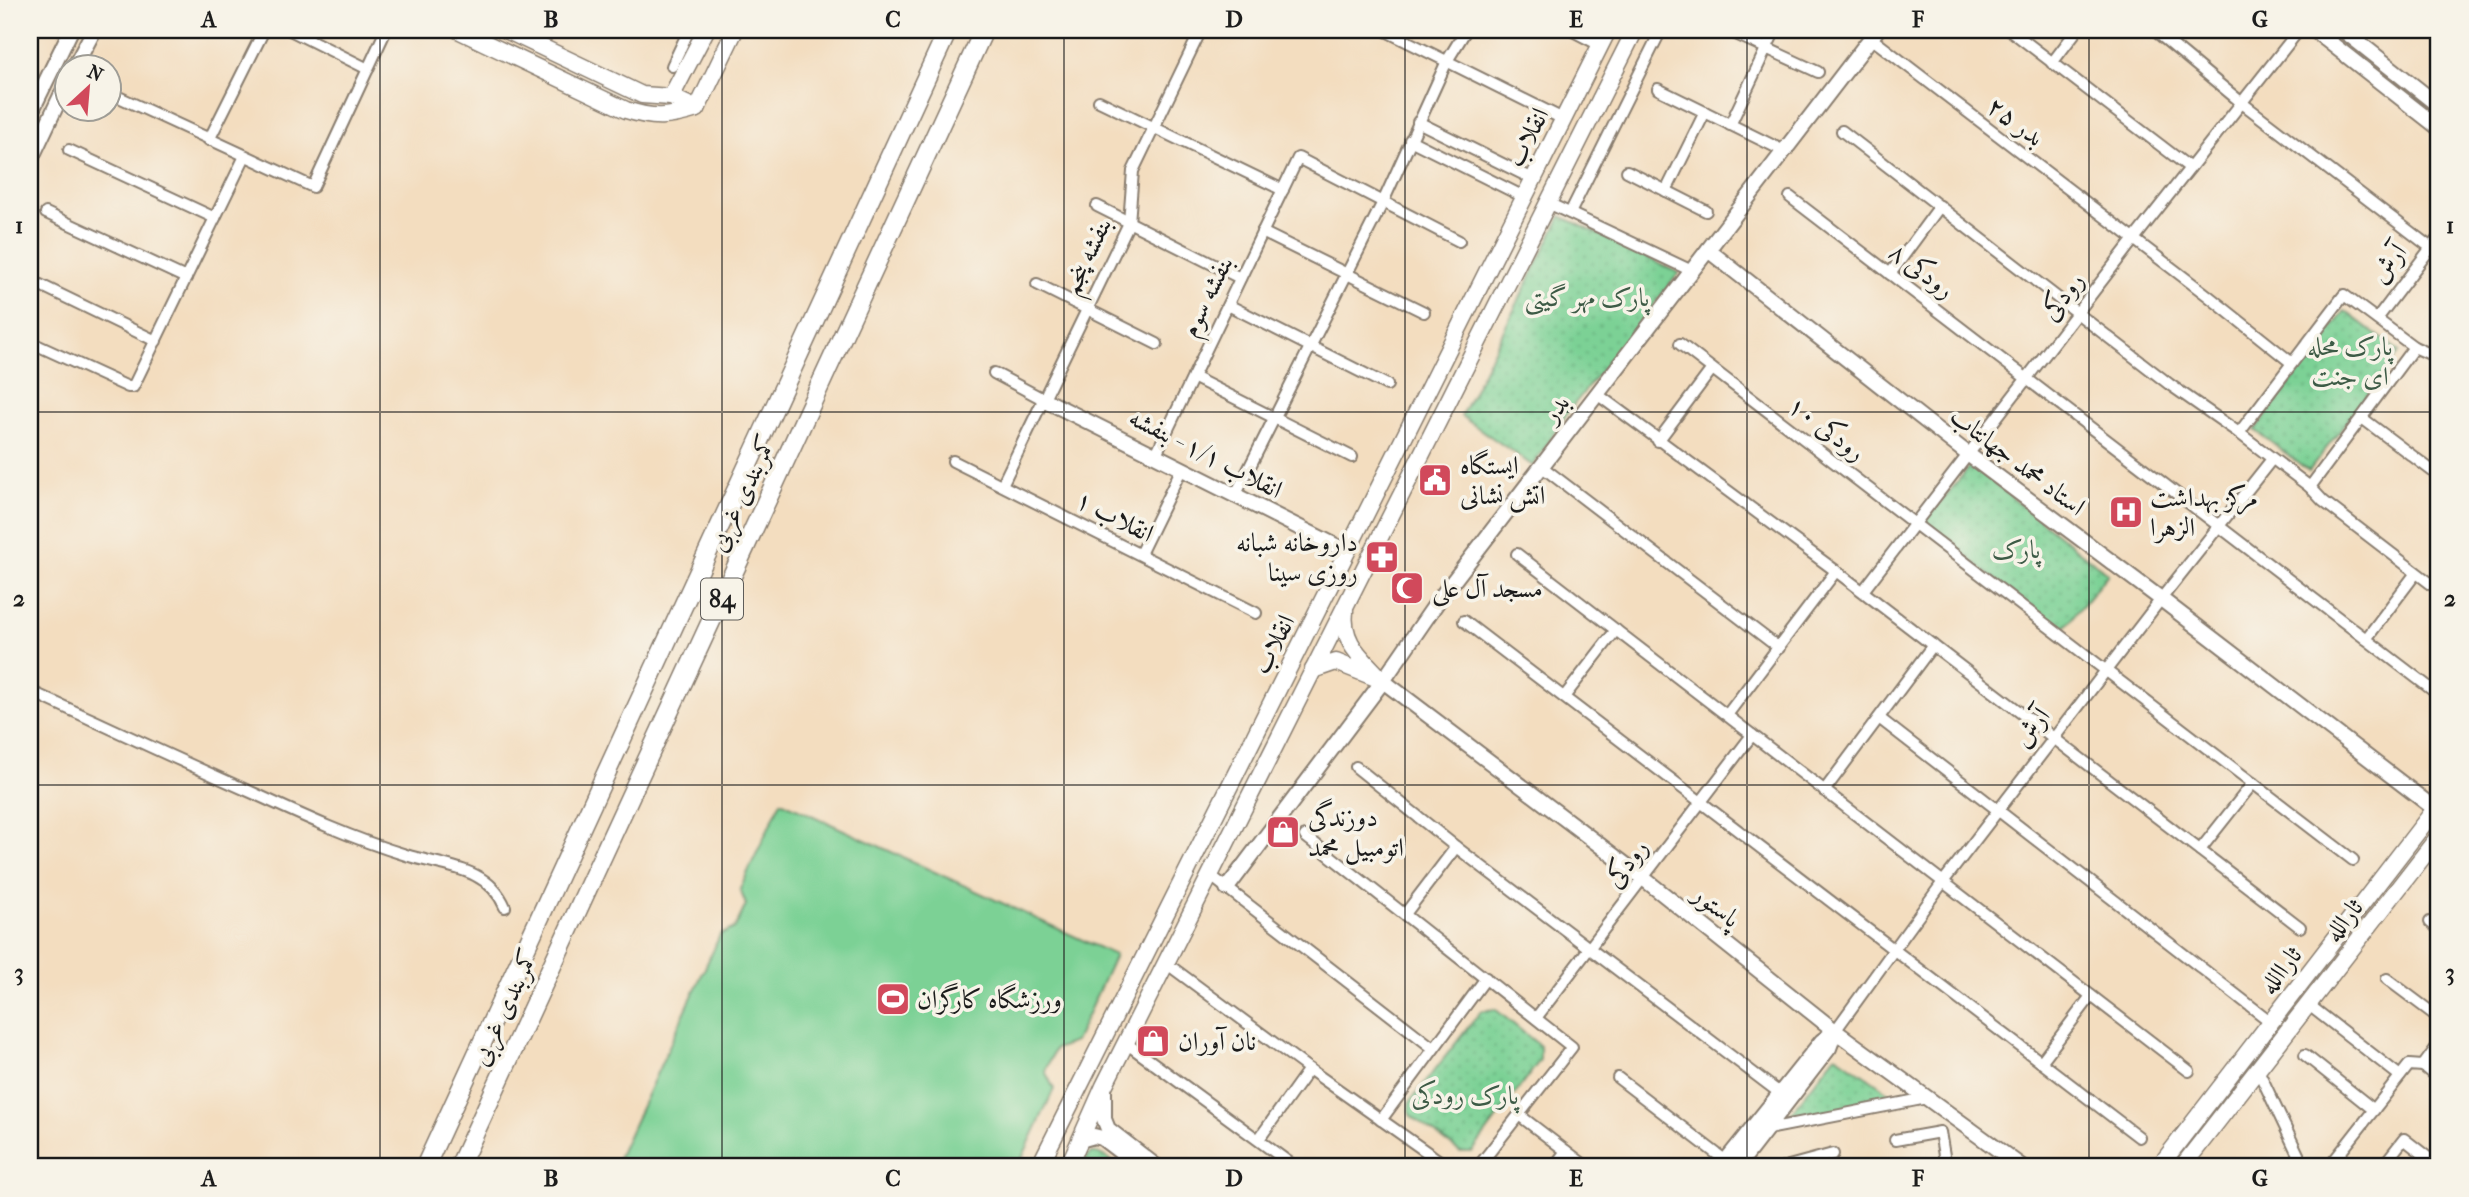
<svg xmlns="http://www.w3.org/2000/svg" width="2469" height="1197" viewBox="0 0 2469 1197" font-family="'IM FELL French Canon',Amiri,serif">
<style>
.grass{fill:#7bd195;stroke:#4c7658;stroke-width:2}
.park{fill:url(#park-dots);stroke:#4c7658;stroke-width:2}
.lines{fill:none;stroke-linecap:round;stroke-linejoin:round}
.minor-casing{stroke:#887c6e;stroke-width:14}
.tertiary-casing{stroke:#887c6e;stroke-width:18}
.secondary-casing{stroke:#887c6e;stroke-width:19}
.trunk-casing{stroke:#887c6e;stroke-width:21}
.minor{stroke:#fff;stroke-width:10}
.tertiary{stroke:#fff;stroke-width:14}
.secondary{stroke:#fff;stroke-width:16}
.trunk{stroke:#fff;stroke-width:18}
.grid{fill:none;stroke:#1c1c1c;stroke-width:2;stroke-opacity:0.55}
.labels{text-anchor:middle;stroke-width:7;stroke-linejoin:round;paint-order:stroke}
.shield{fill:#f7f3e8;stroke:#5e5c59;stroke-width:2}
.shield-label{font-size:24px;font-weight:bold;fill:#1c1c1c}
.street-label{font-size:26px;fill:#1c1c1c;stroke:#f7f3e8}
.park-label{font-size:26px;fill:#3d5b46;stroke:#f7f3e8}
.poi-label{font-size:26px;fill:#1c1c1c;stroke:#f7f3e8;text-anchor:start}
.neatline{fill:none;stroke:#1c1c1c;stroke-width:2.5}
.grid-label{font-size:23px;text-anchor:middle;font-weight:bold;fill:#1c1c1c}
</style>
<defs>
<pattern id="park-dots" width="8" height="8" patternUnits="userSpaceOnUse" patternTransform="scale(1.75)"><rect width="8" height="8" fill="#7bd195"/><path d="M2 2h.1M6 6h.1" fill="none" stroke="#6ab380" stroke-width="1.8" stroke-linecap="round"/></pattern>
</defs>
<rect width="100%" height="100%" fill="#f7f3e8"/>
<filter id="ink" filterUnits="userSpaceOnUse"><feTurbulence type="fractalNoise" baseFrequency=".0143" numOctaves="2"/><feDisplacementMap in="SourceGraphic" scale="14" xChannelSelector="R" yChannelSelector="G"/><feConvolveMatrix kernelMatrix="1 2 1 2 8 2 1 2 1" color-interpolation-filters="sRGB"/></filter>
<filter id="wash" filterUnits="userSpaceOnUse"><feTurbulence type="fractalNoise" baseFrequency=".00686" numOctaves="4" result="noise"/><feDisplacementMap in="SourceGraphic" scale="28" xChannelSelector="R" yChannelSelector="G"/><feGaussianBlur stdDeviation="1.57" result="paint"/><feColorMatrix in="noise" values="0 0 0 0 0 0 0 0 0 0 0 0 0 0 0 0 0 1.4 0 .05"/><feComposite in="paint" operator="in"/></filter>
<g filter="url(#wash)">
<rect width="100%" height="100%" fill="#f3ddbf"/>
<polygon class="grass" points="781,801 1115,955 1075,1042 1055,1049 1045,1071 1054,1089 1018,1167 614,1167 720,935 735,928 746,905 740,889"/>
<g class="park">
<polygon points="1561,216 1679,273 1568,412 1533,466 1461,416"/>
<polygon points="2345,311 2400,352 2309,471 2255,430"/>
<polygon points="1971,465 2108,574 2061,632 1924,523"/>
<polygon points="1495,1009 1540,1046 1540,1060 1472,1152 1460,1152 1410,1115 1409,1103 1481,1011"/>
<polygon points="1836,1055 1892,1094 1879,1106 1788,1122 1787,1118"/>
<path d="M1092,1153c11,-1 18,8 26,14h-37l4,-8z"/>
</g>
</g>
<g filter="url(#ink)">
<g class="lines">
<g class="minor-casing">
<g id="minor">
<polyline points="290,30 368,69"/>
<polyline points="1384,30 1563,119"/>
<polyline points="1571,30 1600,45"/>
<polyline points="1727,30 1818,72"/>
<polyline points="2010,30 2190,168"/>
<polyline points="2154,30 2242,103 2439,254"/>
<polyline points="1871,38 2207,295 2292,363"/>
<polyline points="2052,63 2077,30"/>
<polyline points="672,66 689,30"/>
<polyline points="1658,89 1784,151"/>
<polyline points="108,92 313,187 386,30"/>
<polyline points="1099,101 1283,190"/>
<polyline points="1418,122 1533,179"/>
<polyline points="1730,125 1775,30"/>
<polyline points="1842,131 2169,384 2239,433"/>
<polyline points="209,140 264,30"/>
<polyline points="1410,140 1524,197"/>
<polyline points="69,150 215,218"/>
<polyline points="1627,171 1706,211"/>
<polyline points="1666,191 1705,112"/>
<polyline points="1790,197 2439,695"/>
<polyline points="1548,203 1692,271"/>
<polyline points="1097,206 1240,278"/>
<polyline points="46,213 186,278"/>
<polyline points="1570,213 1661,30"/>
<polyline points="1262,232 1424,312"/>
<polyline points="1890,274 1940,206"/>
<polyline points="30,280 156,341"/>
<polyline points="1037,284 1157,344"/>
<polygon points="2344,295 2414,347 2310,487 2239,433"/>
<polyline points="1228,305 1387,385"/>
<polyline points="2377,319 2439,237"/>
<polyline points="30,342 128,387 133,387 245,156"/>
<polyline points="1680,344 2353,860"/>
<polyline points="2414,347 2430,354 2439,361"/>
<polyline points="994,373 1043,399"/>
<polyline points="1193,377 1352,457"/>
<polyline points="1597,394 1836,571 2300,927"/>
<polyline points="2362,418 2439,476"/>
<polyline points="1658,441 1712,369"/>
<polyline points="1156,454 1298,158 1459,241"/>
<polyline points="953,461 1256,613"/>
<polyline points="1541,466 1779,648"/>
<polyline points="1002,485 1129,223 1133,171 1201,30"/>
<polyline points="2310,487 2323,501 2439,590"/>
<polyline points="1235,496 1383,202 1447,61 1466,30"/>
<polyline points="1140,554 1182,468"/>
<polyline points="1517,554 2189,1071"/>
<polyline points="1863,591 2134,239 2299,30"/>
<polyline points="1464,621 2139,1137"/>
<polyline points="2366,639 2416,573"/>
<path d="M30,691c74,34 148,69 223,102 50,23 100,46 153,62 38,12 82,11 99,52"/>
<polyline points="1564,697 1616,630"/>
<polyline points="1727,715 1836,571"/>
<polyline points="1879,718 2271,1022"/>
<polyline points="1356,767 1456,847 1781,1094"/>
<polyline points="1824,791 1933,645"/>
<polyline points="1305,836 1572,1047 1478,1167"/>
<polyline points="2200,850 2253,783"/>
<polyline points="1210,875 1433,1048"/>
<polyline points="1405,914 1456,847"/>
<polyline points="2430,922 2439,929"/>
<polyline points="1166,963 1309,1069 1448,1167"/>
<polyline points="2387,979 2439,1018"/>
<polyline points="2309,1005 2400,1076"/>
<polyline points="1536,1018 1752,735"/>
<polyline points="1835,1031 1943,882 2161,599 2272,459"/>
<polyline points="1126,1043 1295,1167"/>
<polyline points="2305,1055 2374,1110"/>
<polyline points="2041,1062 2091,996"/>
<polyline points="2423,1066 2439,1079"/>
<polyline points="2258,1070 2304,1167"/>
<polyline points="1618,1078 1726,1161"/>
<polyline points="1519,1115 1587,1167"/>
<polyline points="1381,1120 1486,978"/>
<polyline points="1768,1129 1927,1098"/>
<polyline points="1259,1139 1309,1069"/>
<polyline points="1895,1140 1940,1132 1946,1167"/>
<polyline points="1421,1167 1430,1154"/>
<polyline points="1554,1167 1566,1151"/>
<polyline points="1785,1167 1833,1154"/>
<polyline points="2329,1167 2409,1065 2423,1066 2439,1044"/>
<polyline points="2382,1167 2404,1139 2431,1160"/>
</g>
</g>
<g class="tertiary-casing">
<g id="tertiary">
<polyline points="2314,30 2439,128"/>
<polyline points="2343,30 2439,106"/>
<polyline points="75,66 94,30"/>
<polyline points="30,114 71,30"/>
<polyline points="30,161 66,85"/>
<polyline points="1708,250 1969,455 2161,599 2435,809"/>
<polyline points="1043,399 1346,551"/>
<polyline points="1383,681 1643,878 1835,1031 2022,1167"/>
<polyline points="1227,888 1383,681 1438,601 1877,30"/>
<polyline points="1104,1089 1104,1119 1108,1129 1157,1167"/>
<polyline points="1080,1140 1094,1136 1102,1138 1140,1167"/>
<polyline points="1721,1167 1822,1041 1835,1031"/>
<polyline points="1737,1167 1829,1048 1835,1032"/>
</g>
</g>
<g class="secondary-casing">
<g id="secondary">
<path d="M458,30l168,80c28,9 42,8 71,-1l38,-79"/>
<polyline points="506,30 642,95 671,97 697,109"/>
<polyline points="671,97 706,30"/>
<path d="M1345,610c-4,34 17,47 38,71"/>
<polyline points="1313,670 1336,662 1376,678"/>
<polyline points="1039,1167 1608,30"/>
<polyline points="1068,1167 1104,1086 1635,30"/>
<polyline points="2159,1167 2439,804"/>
<polyline points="2182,1167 2439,836"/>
</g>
</g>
<g class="trunk-casing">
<g id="trunk">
<polyline points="425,1167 948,30"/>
<polyline points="459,1167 984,30"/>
</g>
</g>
<use href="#minor" class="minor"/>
<use href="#tertiary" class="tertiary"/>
<use href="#secondary" class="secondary"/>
<use href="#trunk" class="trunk"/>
</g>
</g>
<path class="grid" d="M380,30v1137M722,30v1137M1064,30v1137M1405,30v1137M1747,30v1137M2089,30v1137M30,412h2409M30,785h2409"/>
<defs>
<g id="civic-square" transform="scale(1.75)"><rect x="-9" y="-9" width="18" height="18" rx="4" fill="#d1495b" stroke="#f7f3e8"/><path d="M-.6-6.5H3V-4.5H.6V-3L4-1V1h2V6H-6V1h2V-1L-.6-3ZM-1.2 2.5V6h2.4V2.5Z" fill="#fff"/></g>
<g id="hospital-square" transform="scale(1.75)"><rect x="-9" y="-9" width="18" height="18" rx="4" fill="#d1495b" stroke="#f7f3e8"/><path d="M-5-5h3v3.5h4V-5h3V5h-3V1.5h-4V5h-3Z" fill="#fff"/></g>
<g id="pharmacy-square" transform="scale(1.75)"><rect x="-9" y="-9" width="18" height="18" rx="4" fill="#d1495b" stroke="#f7f3e8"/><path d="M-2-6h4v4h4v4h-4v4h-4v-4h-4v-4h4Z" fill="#fff"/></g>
<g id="mosque-square" transform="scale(1.75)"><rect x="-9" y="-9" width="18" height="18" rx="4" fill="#d1495b" stroke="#f7f3e8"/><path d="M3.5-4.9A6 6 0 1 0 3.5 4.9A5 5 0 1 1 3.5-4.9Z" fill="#fff"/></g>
<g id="shop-square" transform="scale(1.75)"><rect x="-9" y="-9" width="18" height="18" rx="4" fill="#d1495b" stroke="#f7f3e8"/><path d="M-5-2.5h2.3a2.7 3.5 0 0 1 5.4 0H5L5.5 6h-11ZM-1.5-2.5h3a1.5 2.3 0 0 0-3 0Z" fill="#fff"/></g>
<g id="stadium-square" transform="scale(1.75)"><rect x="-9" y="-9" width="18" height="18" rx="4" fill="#d1495b" stroke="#f7f3e8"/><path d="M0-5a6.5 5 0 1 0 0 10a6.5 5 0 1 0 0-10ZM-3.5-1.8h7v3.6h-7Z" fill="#fff"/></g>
</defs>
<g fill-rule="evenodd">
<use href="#civic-square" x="1435" y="480"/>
<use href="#hospital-square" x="2126" y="512"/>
<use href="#pharmacy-square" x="1382" y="557"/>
<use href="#mosque-square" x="1407" y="588"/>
<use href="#shop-square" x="1283" y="832"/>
<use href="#stadium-square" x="893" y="999"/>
<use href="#shop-square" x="1153" y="1041"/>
</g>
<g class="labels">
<rect class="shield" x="701" y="578.5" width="42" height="41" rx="5"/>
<g class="shield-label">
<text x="722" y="607">84</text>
</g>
<g class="street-label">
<text transform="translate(2016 121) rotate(37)" y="9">بدر ۲۵</text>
<text transform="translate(1527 137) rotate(-63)" y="9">انقلاب</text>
<text transform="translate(1086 256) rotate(-65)" y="9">بنفشه پنجم</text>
<text transform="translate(2388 263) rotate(-53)" y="9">آرش</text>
<text transform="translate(1922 270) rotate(37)" y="9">رودکی ۸</text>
<text transform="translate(1206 296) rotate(-64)" y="9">بنفشه سوم</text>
<text transform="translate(2062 296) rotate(-53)" y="9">رودکی</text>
<text transform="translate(1555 408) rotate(-52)" y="9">بدر</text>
<text transform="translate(1827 428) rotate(37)" y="9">رودکی ۱۰</text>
<text transform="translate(1206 453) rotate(27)" y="9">انقلاب ۱/۱ - بنفشه</text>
<text transform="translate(2018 461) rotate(37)" y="9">استاد محمد جهانتاب</text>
<text transform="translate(742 493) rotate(-65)" y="9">کمربندی غربی</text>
<text transform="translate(1115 516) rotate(27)" y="9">انقلاب ۱</text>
<text transform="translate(1273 644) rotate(-63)" y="9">انقلاب</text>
<text transform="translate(2031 727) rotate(-52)" y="9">آرش</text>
<text transform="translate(1626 863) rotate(-53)" y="9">رودکی</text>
<text transform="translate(1717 906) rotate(38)" y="9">پاستور</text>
<text transform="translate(2343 920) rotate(-52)" y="9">ثارالله</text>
<text transform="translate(2280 970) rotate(-52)" y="9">ثاراالله</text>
<text transform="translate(504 1007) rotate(-65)" y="9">کمربندی غربی</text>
</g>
<g class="park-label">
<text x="1587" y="306">پارک مهر گیتی</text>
<text x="2350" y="355">پارک محله<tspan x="2350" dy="30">ای جنت</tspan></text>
<text x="2016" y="558">پارک</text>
<text x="1465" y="1104">پارک رودکی</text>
</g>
<g class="poi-label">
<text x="1460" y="474">ایستگاه<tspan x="1460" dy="30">اتش نشانی</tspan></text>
<text x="2150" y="506">مرکز بهداشت<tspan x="2150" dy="30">الزهرا</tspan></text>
<text x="1358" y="551" text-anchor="end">داروخانه شبانه<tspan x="1358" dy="30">روزی سینا</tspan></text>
<text x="1432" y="597">مسجد آل علی</text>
<text x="1308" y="826">دوزندگی<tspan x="1308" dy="30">اتومبیل محمد</tspan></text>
<text x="917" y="1008">ورزشگاه کارگران</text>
<text x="1178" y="1050">نان آوران</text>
</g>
</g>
<rect width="2469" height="1197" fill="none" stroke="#f7f3e8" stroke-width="77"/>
<g transform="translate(88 88) rotate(26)"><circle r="33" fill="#f7f3e8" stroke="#9f9d96" stroke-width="2"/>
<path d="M0-5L12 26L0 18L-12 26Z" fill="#d1495b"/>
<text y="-10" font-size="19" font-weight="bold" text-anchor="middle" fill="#1c1c1c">N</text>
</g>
<rect x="38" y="38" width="2392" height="1120" class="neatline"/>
<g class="grid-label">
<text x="209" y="27">A</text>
<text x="551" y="27">B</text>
<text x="893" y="27">C</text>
<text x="1234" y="27">D</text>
<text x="1576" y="27">E</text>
<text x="1918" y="27">F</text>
<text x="2260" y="27">G</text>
<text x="19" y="233">1</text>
<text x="2450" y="233">1</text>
<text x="19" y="606">2</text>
<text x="2450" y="606">2</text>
<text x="19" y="980">3</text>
<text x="2450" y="980">3</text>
<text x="209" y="1186">A</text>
<text x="551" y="1186">B</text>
<text x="893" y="1186">C</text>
<text x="1234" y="1186">D</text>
<text x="1576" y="1186">E</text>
<text x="1918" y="1186">F</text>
<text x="2260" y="1186">G</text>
</g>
</svg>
